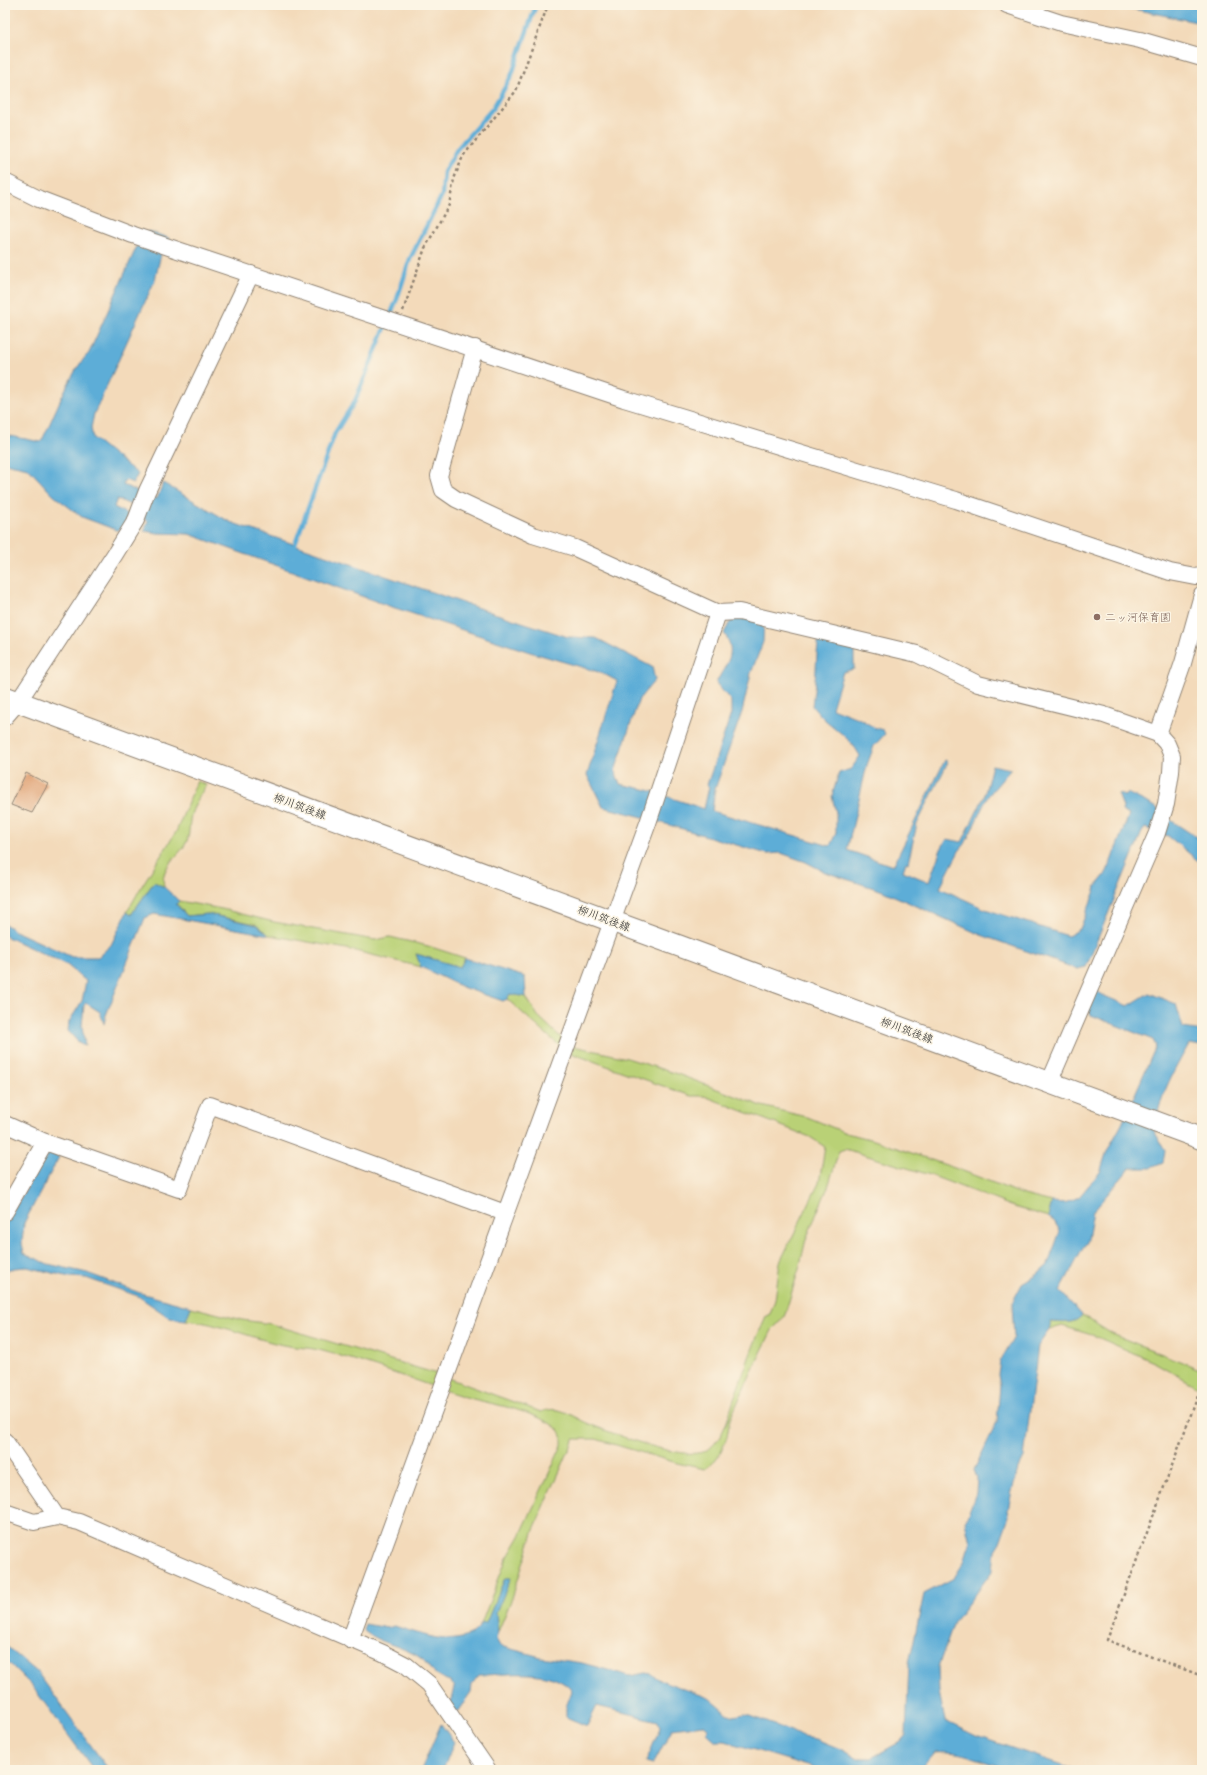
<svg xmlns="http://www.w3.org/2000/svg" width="1207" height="1775" viewBox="0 0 1207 1775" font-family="'Patrick Hand','Klee One',sans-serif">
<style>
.green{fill:#b9d176;stroke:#727e50}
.water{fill:#5dadd7;stroke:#446c81}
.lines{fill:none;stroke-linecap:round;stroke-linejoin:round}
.stream{stroke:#5dadd7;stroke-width:4.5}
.building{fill:#df9e70}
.minor-casing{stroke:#8f8272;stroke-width:18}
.major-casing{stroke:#8f8272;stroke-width:23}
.path{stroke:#8f8272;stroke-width:2.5;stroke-dasharray:3 3;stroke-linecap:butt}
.minor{stroke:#fff;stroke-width:16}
.major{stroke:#fff;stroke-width:21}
.education-dot{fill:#8d6e63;stroke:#fcf5e5;stroke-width:1.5}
.labels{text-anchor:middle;stroke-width:3;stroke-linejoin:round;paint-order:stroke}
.education-label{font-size:11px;fill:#785e54;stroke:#fcf5e5;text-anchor:start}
.street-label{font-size:11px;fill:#2b2b2b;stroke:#fcf5e5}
</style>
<rect width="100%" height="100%" fill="#fcf5e5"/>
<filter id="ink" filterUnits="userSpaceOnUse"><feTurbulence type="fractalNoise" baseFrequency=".025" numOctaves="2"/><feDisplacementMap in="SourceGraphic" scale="8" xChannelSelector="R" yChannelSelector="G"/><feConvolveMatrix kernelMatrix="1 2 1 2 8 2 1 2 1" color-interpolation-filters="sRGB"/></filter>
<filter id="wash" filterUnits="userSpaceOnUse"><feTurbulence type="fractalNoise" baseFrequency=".012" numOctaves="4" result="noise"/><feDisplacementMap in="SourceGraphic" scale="16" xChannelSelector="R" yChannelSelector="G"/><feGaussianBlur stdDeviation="0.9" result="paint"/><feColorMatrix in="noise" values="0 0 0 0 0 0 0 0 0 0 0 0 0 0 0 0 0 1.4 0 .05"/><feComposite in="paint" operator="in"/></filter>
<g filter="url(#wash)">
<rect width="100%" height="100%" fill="#f3daba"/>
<g class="green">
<path d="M197,781l9,4c-5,9 -11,18 -14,27 -4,11 -1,23 -7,33 -10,15 -25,22 -21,42l-10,-5 -23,33 -4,-3 16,-28 33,-52z"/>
<polygon points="179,901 222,909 274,922 375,940 390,937 428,946 465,958 460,967 416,954 421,967 347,949 269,935 256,924 208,914 187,916 176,903"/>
<path d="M510,994l16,3 12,19 31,29 58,13 53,17 82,31 48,12 36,15 28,7 89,31 61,24 28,7 -4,15 -34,-10 -84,-32 -85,-26 -6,2 -11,36 -22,52 -7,30 -15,48 -12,13 -20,41 -22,48 -3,18 -6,15 -8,11 -8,6 -28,-6 -81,-24h-22l-39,88 -23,71 -14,34 -2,-19 8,-23 5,-5 -4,-7 -19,46h-5l25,-64 14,-24 42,-91c0,-6 1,-12 -4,-16 -22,-18 -62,-24 -89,-31 -50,-15 -99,-35 -150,-48 -12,-3 -24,-2 -36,-5 -32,-7 -64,-22 -97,-25l5,-13 51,13 29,4 163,49 107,39c19,-8 31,5 48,12 23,9 95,38 116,27 3,-2 8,-5 10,-8 11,-12 15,-32 20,-47 10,-27 19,-54 31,-80l4,-2 5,-14 5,-38 39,-79 6,-36 -15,-10 -106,-41h-13l-126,-45 -58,-52z"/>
<path d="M1082,1315l30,19 90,36v19l-46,-26 -61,-27 -33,-10 -13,4 2,-8c11,0 24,3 31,-7z"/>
</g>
<g class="water">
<polygon points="1114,5 1202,5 1202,24 1201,23"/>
<path d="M148,231l21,7 -8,16 -6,26 -61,134 -3,14 2,10 45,36 -5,9 -8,-3 -2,5 34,14 6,-16 67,39 239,83 99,32 28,1 56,29 3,13 -16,19 -24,72 5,13 28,6 56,19 5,-22 -2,-2 24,-71v-13l-15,-18c10,-20 22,-29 8,-50l9,-16 31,4 -1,21 -12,31 -9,39 -27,77 -3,22 118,35 6,-13v-20l-4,-17 7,-23 12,-4 9,-13c-10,-21 -34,-31 -48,-50 4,-24 4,-48 7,-72l35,11v24l-11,3 -11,36 28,11 15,9 8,2 2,4 -11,12 -7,19 -20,85 46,16 52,-106 3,2 -31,62 -9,39 -2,-1 -3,9 26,11 12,-33 6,-10 15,3 22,-45 8,-32 19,4 -23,27 -23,48 -6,7 -19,37 45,21 83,27 12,-7 16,-41 -1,-1 11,-13 23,-59 -7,-4 1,-4 -5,-13 7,2 2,-3 27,13 18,15 30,20v23l-34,-28 -23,-8 -3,4 -56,135 -9,2 -96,-34 -98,-44 -58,-19 -19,-10 -25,-9 -14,1 -128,-38 -36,-9 -16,-32 30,-94 -15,-8 -72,-21 -141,-46 -200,-72 -32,-1 -13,-2 4,-10 -16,-12 1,-3 -16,-7 -3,8 15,8 -4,10 -6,6 -37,-14 -29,-22 -25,-27 -23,-5v-28l36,7c14,-27 28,-69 48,-89l48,-107z"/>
<polygon points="154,882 164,887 179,901 176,904 187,916 208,914 257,925 269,935 154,914 145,918 106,1015 104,1024 100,1012 86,1003 84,1005 82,1026 85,1046 80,1044 68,1031 69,1022 82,1001 86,981 67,965 5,936 5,924 15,931 72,957 98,957 111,945 127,912 131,915"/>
<polygon points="416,954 460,967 465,958 525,977 526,997 510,994 507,999 503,1001 462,987 421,967"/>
<path d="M1096,989l4,5 28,12 21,-13 27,11 7,24 19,3v15l-13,-2c-18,32 -29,51 -35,87l11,19 -2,13 -12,5h-21l-37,43 -5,28 -28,52 22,24c-7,10 -20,7 -31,7l-2,8 -11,16 -14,111 -6,12 -6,22 -4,19 1,7 -9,25 -5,8 -2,20 -39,52 -16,45 1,25 6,29 31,15 102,34c-17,0 -50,3 -65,0 -26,-6 -51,-21 -78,-18l-15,18h-99l-96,-29h-9l-9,-8 1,-4 -5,-4 -31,4 -19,35 -7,-2 14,-34 -2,-7 -61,-15 -10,20 -21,-9v-10l6,-16c-18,-24 -66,-16 -93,-16l-7,9 -1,8 -16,23 -7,-9 5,-10 2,-9c-6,-8 -13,-8 -21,-14 -5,-4 -7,-10 -12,-14 -15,-12 -47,-17 -59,-29l2,-6 22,4 7,-2c26,7 69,27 87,-2l5,-1 19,-45h6l-15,35 2,19 -2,7 4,7 41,11 41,6 48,13 15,-3 6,1 9,6 49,18 18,15 7,3 11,-2 46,17 11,6 14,2 27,11 14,8h14l29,-16 6,-7 3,-72 15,-69 30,-16 10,-16 6,-20 -5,-20 11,-29 1,-15 -3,-8 23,-48 3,-36 -2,-11 2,-13 14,-25 -2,-34 10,-19 15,-9 11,-10 12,-34 -6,-10 -6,-4 4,-15 13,1 14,-6 21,-25 7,-21 15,-27 34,-78 -3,-6 -62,-25 -5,-11z"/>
<polygon points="49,1152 59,1157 24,1223 22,1243 24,1253 48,1264 87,1273 140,1293 191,1307 186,1320 170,1318 138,1296 86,1278 70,1277 27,1267 14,1268 5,1272 5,1223"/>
<polygon points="5,1645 37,1672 109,1770 94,1770 32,1686 5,1659"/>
<polygon points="441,1724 454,1742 443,1770 421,1770"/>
</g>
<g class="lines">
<polyline class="stream" points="293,550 335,433 355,401 397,299 410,259 442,195 444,172 457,149 493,108 511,77 536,5"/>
</g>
<g id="blocks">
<polygon class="building" points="26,773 48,784 32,813 11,805"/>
</g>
</g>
<g filter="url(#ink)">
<use href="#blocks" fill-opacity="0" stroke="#8f8272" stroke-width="1"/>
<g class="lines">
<g class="minor-casing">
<g id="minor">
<polyline points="1007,5 1061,23 1140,40 1202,58"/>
<polyline points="5,182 39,199 133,235 624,399 956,500 1170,572 1196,577 1202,576"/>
<polyline points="475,348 439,476 443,490 456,499 533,535 575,548 718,613 739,612 917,654 978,684 1104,715 1158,734 1167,744 1172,756 1171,772 1166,804 1157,833 1049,1083"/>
<polyline points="5,717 18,702 115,554 136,520 147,491 251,274"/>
<polyline points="1158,734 1183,663 1202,595"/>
<polyline points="5,1124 45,1142 179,1189 210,1105 505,1213"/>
<polyline points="5,1212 45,1142"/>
<polyline points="5,1441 57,1517 79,1522 383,1653 406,1665 429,1684 488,1770"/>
<polyline points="5,1512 34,1522 57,1517"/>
<polyline points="350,1640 648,823 718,613"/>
</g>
</g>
<g class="major-casing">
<polyline id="major" points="5,697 1202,1139"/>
</g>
<g class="path">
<polyline points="403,311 425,248 449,205 454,179 463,156 516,91 548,5"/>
<polyline points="1202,1385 1107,1640 1202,1676"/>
</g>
<use href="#minor" class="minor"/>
<use href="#major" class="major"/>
</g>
</g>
<circle class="education-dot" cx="1097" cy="617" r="4"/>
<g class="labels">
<g class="education-label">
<text x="1105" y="621">二ッ河保育園</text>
</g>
<g class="street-label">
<text transform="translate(300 806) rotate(20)" y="4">柳川筑後線</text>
<text transform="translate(604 918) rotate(20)" y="4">柳川筑後線</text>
<text transform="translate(907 1030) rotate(20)" y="4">柳川筑後線</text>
</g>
</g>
<rect width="1207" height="1775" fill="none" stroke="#fcf5e5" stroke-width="20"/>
</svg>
